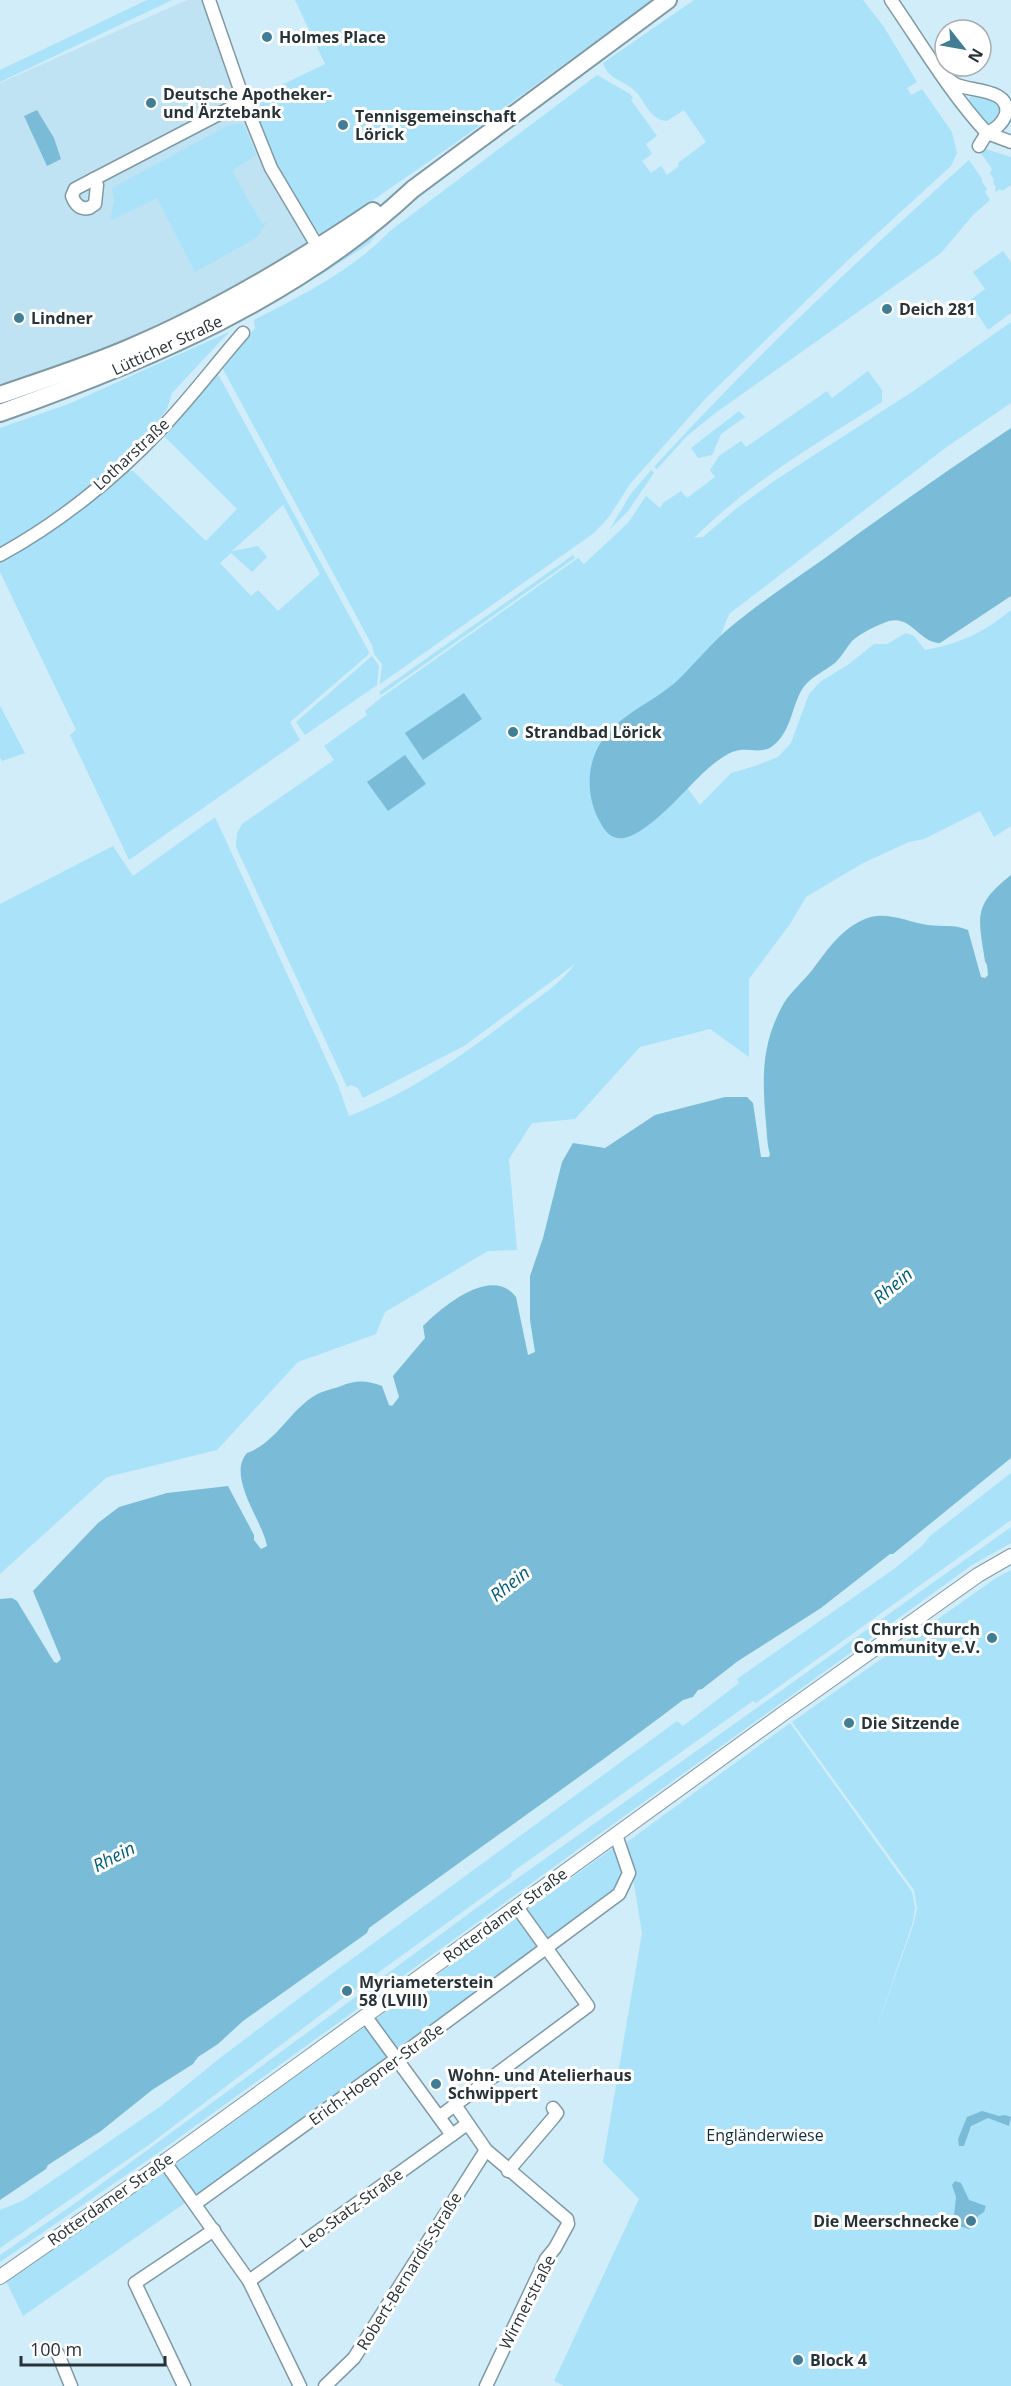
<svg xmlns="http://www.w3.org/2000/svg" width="1011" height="2386" viewBox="0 0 1011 2386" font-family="'Open Sans',sans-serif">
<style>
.built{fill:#bfe3f3}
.green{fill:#a9e2f9;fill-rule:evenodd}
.water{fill:#7abcd7}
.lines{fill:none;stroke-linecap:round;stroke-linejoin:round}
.minor-casing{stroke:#7f9aa5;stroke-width:15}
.tertiary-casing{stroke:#7f9aa5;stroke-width:16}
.secondary-casing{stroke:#7f9aa5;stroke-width:20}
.minor{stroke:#fff;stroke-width:12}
.tertiary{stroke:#fff;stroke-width:14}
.secondary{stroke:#fff;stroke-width:16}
.poi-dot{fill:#417d94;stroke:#fff;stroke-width:2}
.labels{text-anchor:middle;stroke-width:6;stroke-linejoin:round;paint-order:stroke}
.poi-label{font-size:16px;font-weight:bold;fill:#283337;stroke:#fff;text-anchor:start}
.street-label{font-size:16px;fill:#283337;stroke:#fff}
.park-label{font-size:16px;fill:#10303c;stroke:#fff}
.water-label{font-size:18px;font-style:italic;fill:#025f79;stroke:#fff}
</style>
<rect width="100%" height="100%" fill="#d1edf9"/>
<polygon class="built" points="187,0 205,0 308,236 304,252 128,346 0,391 0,83"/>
<g class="green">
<polygon points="147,0 172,0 0,82 0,70"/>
<path d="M295,0h357l-198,144 -127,88 -7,2c-34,-39 -52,-86 -71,-133l76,-37z"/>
<path d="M694,0h169l21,27 33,55 -10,6 4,7 11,-6 30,43 5,21 -6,13 -105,96 -140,136 -76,86 -21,33 -15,16 -214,151 2,-20 -8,-10 -2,-9 -149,-276 32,-41 -1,-8c47,-24 99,-50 136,-89l207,-156 33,19 3,4 -2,2 26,36 -11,8 6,10 -10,7 9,12 10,-7 6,9 12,-9 -1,-3 28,-21 -22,-32 -17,11c-18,-2 -21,-18 -31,-29 -11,-12 -27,-11 -33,-29z"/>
<polygon points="590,68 384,224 370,243 319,276 316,273"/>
<polygon points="972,97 995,101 1000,107 999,118 990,124 985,123 968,103 969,98"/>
<polygon points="234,124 243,124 256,155 232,171 262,224 267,222 256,238 195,272 157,198 110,221 114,200 112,188 225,127"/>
<polygon points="982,148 1011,157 1011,185 1002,191 1000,189 996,192 995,190 996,188 993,182 994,180 990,173 992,169 979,150"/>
<path d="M969,160l13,19v3l5,7 -2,3 5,8 -17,15 -32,38 -227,161 -27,22 -30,33 -3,-2c99,-109 206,-209 315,-307z"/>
<polygon points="1003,251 1011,262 1011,313 988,330 969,301 985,289 973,272"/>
<path d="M1011,322v81l-63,43 -219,168 -58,152 29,39 31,-32 24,-7 23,-9 13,-14 18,-49 11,-12 29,-18 25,-20h13l19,-11 8,3 11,14c34,-6 60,-18 86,-40v216l-17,11 -14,-26 -56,28 -15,3 -46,21 -57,34 -16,27 -41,55v78l-39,-28 -70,18 -65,72 -43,4 -23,36 8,91 -29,1 -103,61 -9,22 -78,28 -81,88 -110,27 -107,97v-670l113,-58 20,30 82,-59 123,268 11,31c64,-24 120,-65 174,-107 18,-13 39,-27 52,-45l-111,82 -101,52 -5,-10 -7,-3 -4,2 -111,-240 1,-14 5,-9 92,-64 -10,-14 43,-31 -2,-4 17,-14 196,-139 6,6 44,-41 18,-27 14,12 3,-5 18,-12 6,7 28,-21 -5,-7 9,-14 22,-15 5,6 81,-56 5,7 36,-27 14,19v12c-65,41 -133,81 -188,136l9,-1 34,-29 37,-27 138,-89z"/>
<polygon points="229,332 172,393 167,409 131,457 62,513 0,553 0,428 71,403"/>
<path d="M218,374l151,278 -1,3 -78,67 10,18 -171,120 -59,-125 6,-5 -76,-158v-13l120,-88h13l73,70 31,-32 -72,-72 11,-18zM283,505l37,69 -42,37 -20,-21 -7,6 -31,-33 11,-10 21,19 15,-15 -9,-11 -26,5z"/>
<polygon points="739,411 745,417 721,434 712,455 698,458 691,448"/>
<polygon points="651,470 654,473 628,511 610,529 630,495"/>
<polygon points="573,555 575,558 381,695 379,692"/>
<polygon points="372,656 379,666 377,685 305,735 296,722"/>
<polygon points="0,706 25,753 2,761 0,757"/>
<polygon points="1011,1473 1011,1520 756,1703 753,1701 511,1873 512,1876 347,1995 150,2144 0,2248 0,2210 24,2200 161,2106 220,2058 330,1975 677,1721 683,1726 739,1683 737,1679 894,1569 923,1545 930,1536"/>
<polygon points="1011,1527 1011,1543 972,1565 155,2155 0,2262 0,2255 74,2204 501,1890"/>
<polygon points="1011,1570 1011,2386 564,2386 554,2381 639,2199 603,2162 642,1933 627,1842 790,1723 912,1892 915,1907 913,1922 872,2041 914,1923 917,1908 914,1890 792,1722 996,1578"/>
<polygon points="617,1845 626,1866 622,1887 200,2199 185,2203 23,2316 6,2281 171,2167"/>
</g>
<g class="water">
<polygon points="37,110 54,138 61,159 47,166 24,116"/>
<path d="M1011,428v168l-71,47c-20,0 -29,-28 -51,-22 -12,4 -28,12 -37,20 -6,7 -10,15 -16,21 -13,11 -28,15 -36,31 -8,16 -10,38 -25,51 -10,10 -22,5 -35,6 -10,1 -20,9 -28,15 -23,19 -60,67 -88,73 -12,2 -19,-6 -24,-16 -14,-24 -14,-57 1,-80 19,-29 54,-40 78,-63 16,-16 31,-34 48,-49 31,-26 65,-49 98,-72 61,-45 123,-88 186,-130z"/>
<polygon points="464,693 482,719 423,760 405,733"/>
<polygon points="405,755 426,784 388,811 367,782"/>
<path d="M1011,875v583l-118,96h-3l-69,54 -83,53 -36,28 -4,1 -5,7 -10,3c-103,78 -210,152 -314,228l-2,5 -124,88 -25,23 -20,13 -5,7 -41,26 -51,41 -53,34 -2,4 -46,31v-601l12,-1 5,3 37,61 3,1 4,-4 -1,-3 -27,-65 65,-68 21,-16 48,-14 61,-7 26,49v5l7,9 6,-3c-4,-25 -41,-69 -20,-93 28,-10 41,-39 64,-55 9,-7 19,-8 30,-12 14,-6 26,-6 41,0l7,19 3,1 7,-9 -6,-21 32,-38 -2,-12c20,-20 69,-61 93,-29l12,58 7,-3 -5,-32v-44l13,-38 19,-76 11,-19 32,5 50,-33 70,-18h22l6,6 8,54h8l1,-3c-3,-9 -3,-21 -4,-31 -4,-44 -5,-80 18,-120 8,-13 20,-22 29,-34 15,-20 28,-40 52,-50 20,-9 43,3 63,6 14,2 27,-1 40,5l13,47 4,1 3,-3 -1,-10 -2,-4c-7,-45 -12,-56 26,-86z"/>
<polygon points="982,2111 999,2116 1005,2115 1011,2117 1009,2126 988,2118 971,2126 964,2146 959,2146 958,2139 967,2117"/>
<polygon points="955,2181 961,2183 969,2200 986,2206 984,2212 978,2216 974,2227 969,2229 956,2225 954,2216 956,2197 952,2185"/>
</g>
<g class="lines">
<g class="minor-casing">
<g id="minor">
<polyline points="209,0 244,101 271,168 322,254"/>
<path d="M891,0c31,45 59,93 96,133 9,-4 16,-10 19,-19 5,-26 -37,-22 -51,-30 -5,-3 -10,-8 -15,-11"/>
<polyline points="979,146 987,133 1011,142"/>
<polyline points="94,179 244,101"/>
<path d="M94,179l3,6 -2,19 -6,4c-9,2 -14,-4 -17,-12l3,-7z"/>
<path d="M0,555c57,-31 115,-77 159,-124 30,-31 56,-66 84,-98"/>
<polyline points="366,2017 452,2135 467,2124"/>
<polyline points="455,2105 588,2006 517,1907"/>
<polyline points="439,2117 455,2105 486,2150 567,2219 568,2224 555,2248 546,2259 486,2386"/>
<polyline points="164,2161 249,2281 300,2386"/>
<polyline points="508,2171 554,2117 557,2113 553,2108"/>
<polyline points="195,2204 396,2059 619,1894 629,1873 616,1835"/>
<polyline points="249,2281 452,2135"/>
<polyline points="58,2354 71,2386"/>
<polyline points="184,2386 135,2283 214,2230"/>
<polyline points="325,2386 354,2358 486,2150"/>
</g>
</g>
<g class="tertiary-casing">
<polyline id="tertiary" points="0,2277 128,2188 784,1713 978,1575 1011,1556"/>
</g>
<g class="secondary-casing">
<g id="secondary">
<path d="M0,395c43,-15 87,-29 129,-47 86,-36 167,-85 244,-137"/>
<path d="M0,413c149,-53 297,-115 413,-224l255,-189"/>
</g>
</g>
<use href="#minor" class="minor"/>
<use href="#tertiary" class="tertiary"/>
<use href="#secondary" class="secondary"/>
</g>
<g class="poi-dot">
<circle cx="267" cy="37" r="6"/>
<circle cx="151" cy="103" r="6"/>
<circle cx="343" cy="125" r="6"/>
<circle cx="887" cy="309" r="6"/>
<circle cx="19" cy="318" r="6"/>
<circle cx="513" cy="732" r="6"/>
<circle cx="992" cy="1638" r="6"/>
<circle cx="849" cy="1723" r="6"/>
<circle cx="347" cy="1991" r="6"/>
<circle cx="436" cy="2084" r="6"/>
<circle cx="971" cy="2221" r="6"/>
<circle cx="798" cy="2360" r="6"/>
</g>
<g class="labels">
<g class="poi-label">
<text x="279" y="43">Holmes Place</text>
<text x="163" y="100">Deutsche Apotheker-<tspan x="163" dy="18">und Ärztebank</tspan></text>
<text x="355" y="122">Tennisgemeinschaft<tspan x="355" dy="18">Lörick</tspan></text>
<text x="899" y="315">Deich 281</text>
<text x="31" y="324">Lindner</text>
<text x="525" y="738">Strandbad Lörick</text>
<text x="980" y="1635" text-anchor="end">Christ Church<tspan x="980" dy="18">Community e.V.</tspan></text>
<text x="861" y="1729">Die Sitzende</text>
<text x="359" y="1988">Myriameterstein<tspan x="359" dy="18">58 (LVIII)</tspan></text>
<text x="448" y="2081">Wohn- und Atelierhaus<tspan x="448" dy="18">Schwippert</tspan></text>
<text x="959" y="2227" text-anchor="end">Die Meerschnecke</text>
<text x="810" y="2366">Block 4</text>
</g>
<g class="street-label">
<text transform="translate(167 345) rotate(-25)" y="6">Lütticher Straße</text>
<text transform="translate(131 454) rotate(-43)" y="6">Lotharstraße</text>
<text transform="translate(505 1915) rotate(-36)" y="6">Rotterdamer Straße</text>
<text transform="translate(376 2074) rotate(-36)" y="6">Erich-Hoepner-Straße</text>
<text transform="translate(110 2199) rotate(-35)" y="6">Rotterdamer Straße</text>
<text transform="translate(351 2208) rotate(-36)" y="6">Leo-Statz-Straße</text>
<text transform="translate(409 2271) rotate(-58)" y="6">Robert-Bernardis-Straße</text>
<text transform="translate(527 2302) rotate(-63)" y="6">Wirmerstraße</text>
</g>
<g class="park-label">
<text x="765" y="2141">Engländerwiese</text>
</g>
<g class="water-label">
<text transform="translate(893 1286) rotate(-40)" y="6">Rhein</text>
<text transform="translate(510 1584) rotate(-38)" y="6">Rhein</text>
<text transform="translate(114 1857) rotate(-27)" y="6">Rhein</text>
</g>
</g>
<g transform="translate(963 48) rotate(121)"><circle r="28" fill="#ffffff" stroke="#a9adaf" stroke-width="1.5"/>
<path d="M0-4.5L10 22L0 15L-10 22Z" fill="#417d94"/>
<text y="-9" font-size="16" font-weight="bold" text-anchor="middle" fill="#283337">N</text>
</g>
<path d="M21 2356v9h144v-9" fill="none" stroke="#283337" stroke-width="3"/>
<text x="30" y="2356" font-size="18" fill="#283337" stroke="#ffffff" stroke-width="4.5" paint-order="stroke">100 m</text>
</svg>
